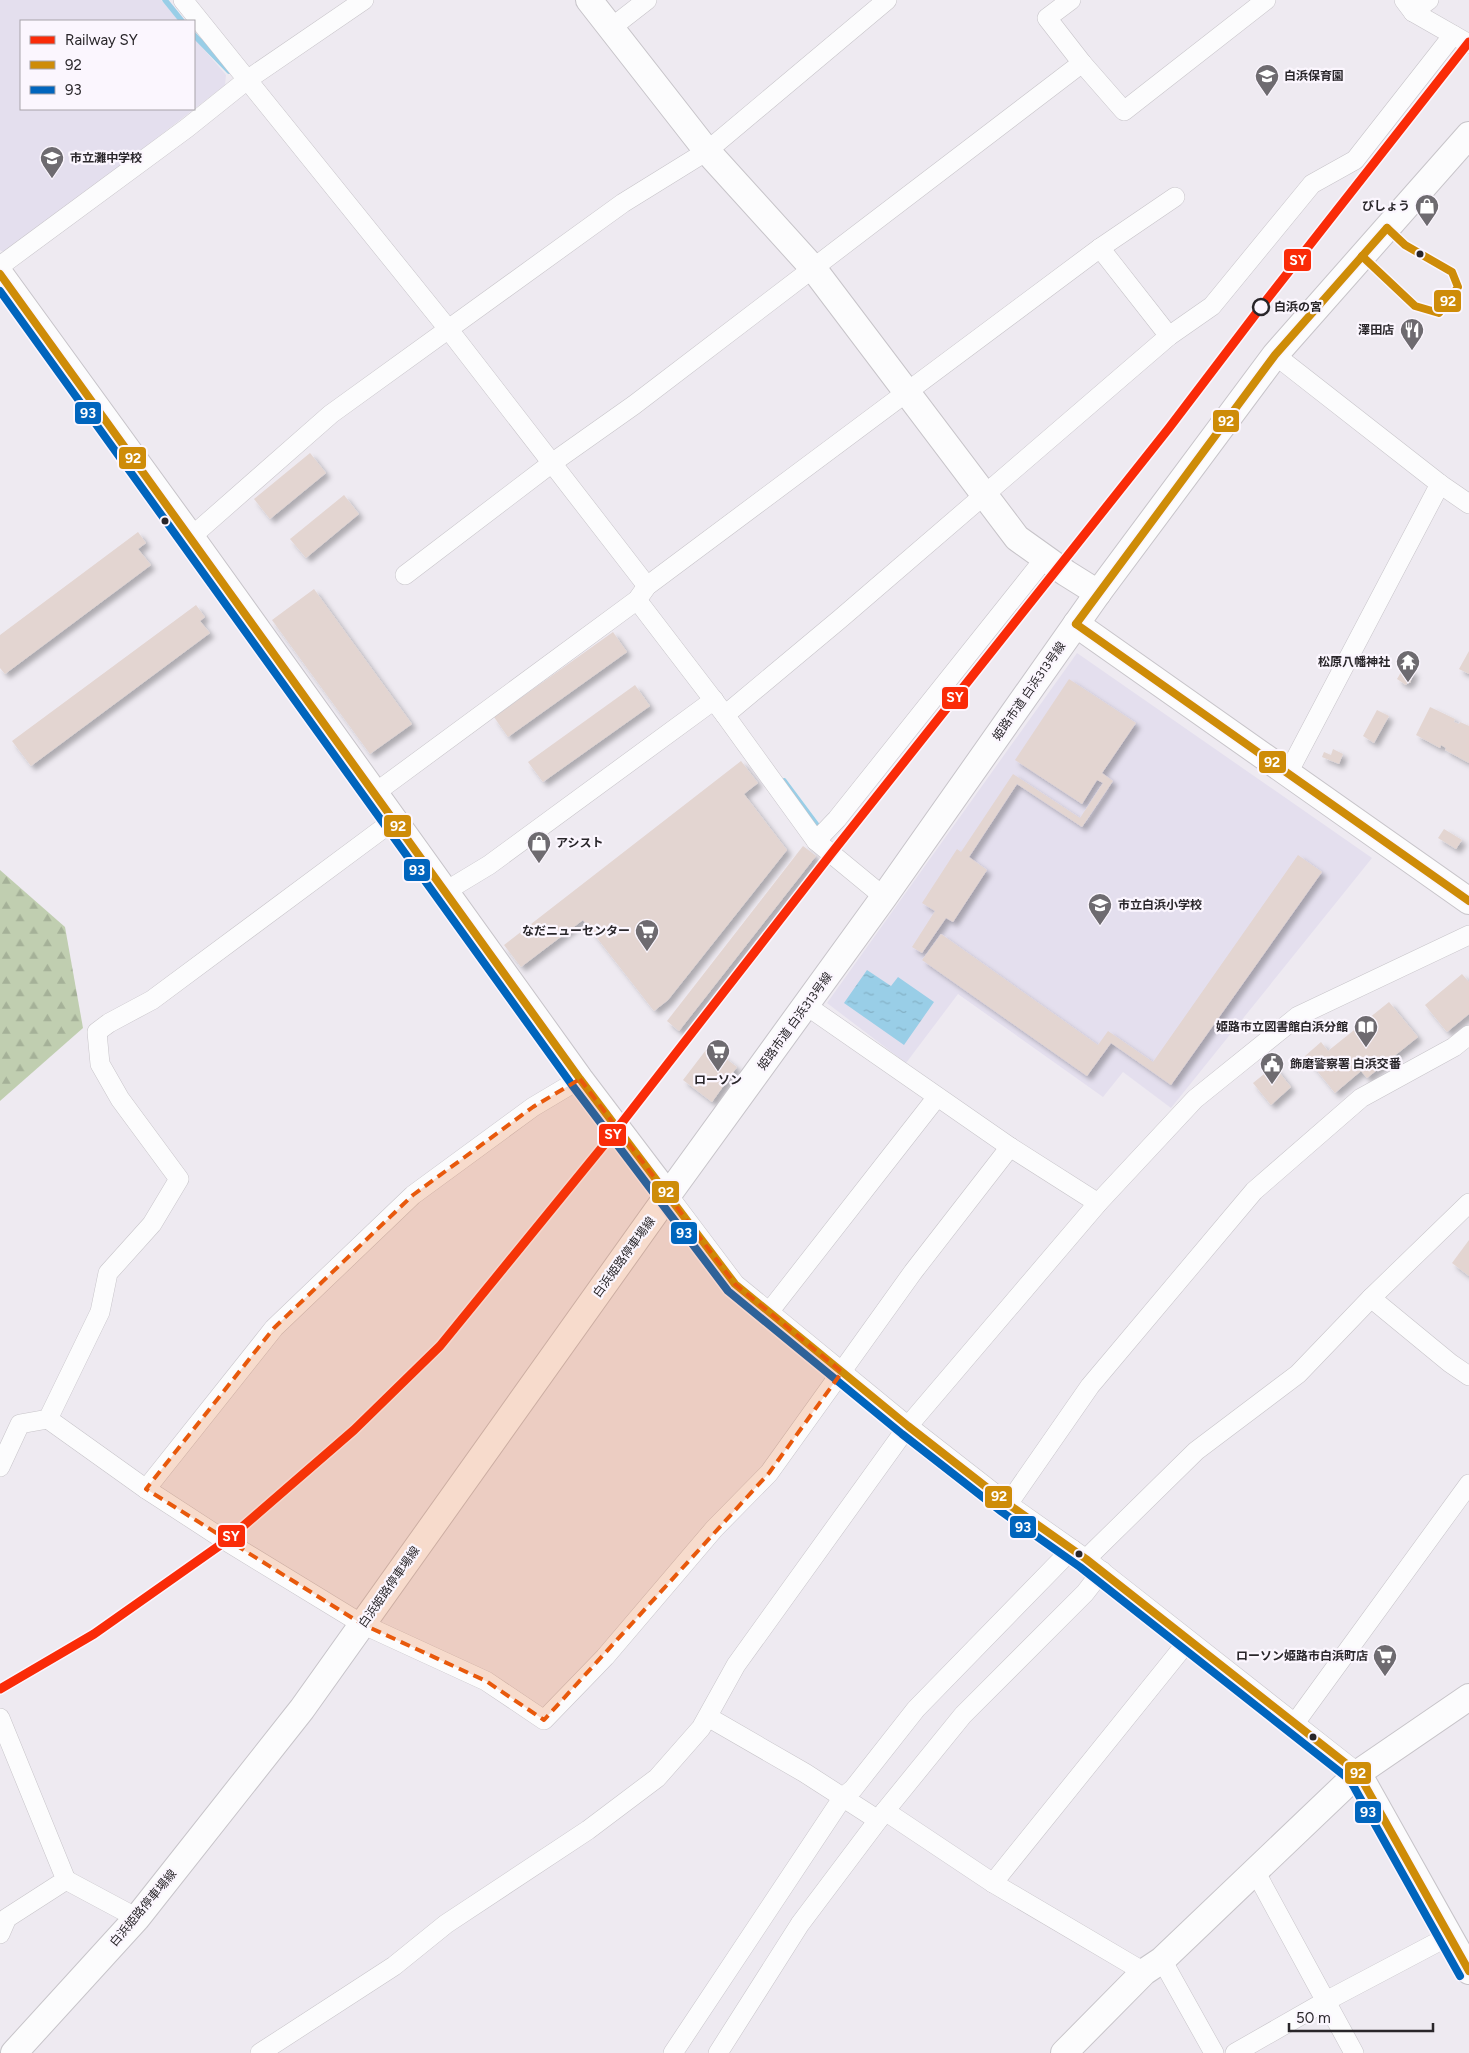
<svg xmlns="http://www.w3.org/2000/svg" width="1469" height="2053" viewBox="0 0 1469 2053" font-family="Figtree,'Noto Sans JP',sans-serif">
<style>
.education{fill:#e4dfee}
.forest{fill:url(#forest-firs)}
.water{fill:url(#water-ripples)}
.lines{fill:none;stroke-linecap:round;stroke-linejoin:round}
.stream{stroke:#99cee7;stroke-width:5.5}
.building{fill:#e3d5d1;filter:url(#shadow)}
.street-casing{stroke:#c7c4c9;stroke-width:20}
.secondary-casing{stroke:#c7c4c9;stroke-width:28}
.street{stroke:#fcfcfd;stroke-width:19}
.secondary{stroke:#fcfcfd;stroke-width:26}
.bus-1-casing{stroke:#fbf6fe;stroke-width:11}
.bus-2-casing{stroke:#fbf6fe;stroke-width:11}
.bus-1{stroke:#ce8c08;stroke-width:8}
.bus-2{stroke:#0065bd;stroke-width:8}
.rail-1-casing{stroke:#fbf6fe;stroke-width:12}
.rail-1{stroke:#fa2b08;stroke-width:9}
.marked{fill:#e8590c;fill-opacity:0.2;stroke:#e8590c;stroke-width:4;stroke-dasharray:10 6;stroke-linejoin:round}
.bus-dot{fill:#29262a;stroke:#fbf6fe;stroke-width:2}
.stop-dot{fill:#fbf6fe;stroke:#29262a;stroke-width:2.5}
.labels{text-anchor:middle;stroke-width:4.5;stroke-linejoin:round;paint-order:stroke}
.poi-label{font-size:12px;font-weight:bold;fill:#29262a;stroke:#fbf6fe;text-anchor:end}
.stop-label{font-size:12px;font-weight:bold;fill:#29262a;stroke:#fbf6fe;text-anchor:start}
.street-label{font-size:12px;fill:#29262a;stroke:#fbf6fe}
.line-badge{stroke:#fbf6fe;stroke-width:2}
.badge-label{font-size:14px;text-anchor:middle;font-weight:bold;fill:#fff}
</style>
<defs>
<pattern id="forest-firs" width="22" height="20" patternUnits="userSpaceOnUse" patternTransform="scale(1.25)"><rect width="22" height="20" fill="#c0ceb0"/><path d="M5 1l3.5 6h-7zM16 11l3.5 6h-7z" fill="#a5b198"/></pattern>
<pattern id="water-ripples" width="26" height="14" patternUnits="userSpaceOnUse" patternTransform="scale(1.25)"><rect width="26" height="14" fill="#99cee7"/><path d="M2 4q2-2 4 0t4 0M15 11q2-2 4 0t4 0" fill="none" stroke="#84b1c6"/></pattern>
<filter id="shadow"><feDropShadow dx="4.5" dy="4.5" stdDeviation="2.5" flood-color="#0004"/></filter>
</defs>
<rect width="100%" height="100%" fill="#eeeaf1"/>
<g class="education">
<polygon points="0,0 161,0 179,21 21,21 21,109 194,109 194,38 226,75 225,85 7,254 0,250"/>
<polygon points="1077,653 1372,858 1171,1108 1123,1072 1103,1097 958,994 906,1063 827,1003"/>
</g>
<polygon class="forest" points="0,870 65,927 83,1028 0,1101"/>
<polygon class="water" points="867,970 891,986 898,977 934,1002 904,1045 844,1003"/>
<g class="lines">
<g class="stream">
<polyline points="165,0 182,21"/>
<polyline points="194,35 229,71"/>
<polyline points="784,781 819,828"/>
</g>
</g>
<g class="building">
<polygon points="310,453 326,473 270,519 254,499"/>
<polygon points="344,495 359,514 306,558 290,539"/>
<polygon points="138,532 146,543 138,549 151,565 5,674 0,668 0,635"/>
<polygon points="314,589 412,724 370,754 272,620"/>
<polygon points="196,605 205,617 200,621 210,633 31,766 12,741"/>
<polygon points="613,632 627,652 508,737 494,717"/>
<polygon points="1469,651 1469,674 1459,669"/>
<polygon points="1404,667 1414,672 1410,683 1408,682 1406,685 1397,679"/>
<polygon points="1069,679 1136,723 1102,773 1113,781 1082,827 1017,784 969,857 987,870 953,922 946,918 922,953 912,947 935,911 922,903 957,849 961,852 1013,774 1080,818 1103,783 1097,780 1082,804 1015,760"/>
<polygon points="635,685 650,706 543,782 528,762"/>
<polygon points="1430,707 1455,719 1454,722 1459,724 1460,722 1469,726 1469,763 1445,750 1446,748 1441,745 1440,748 1416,735"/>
<polygon points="1377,710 1389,716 1374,743 1363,736"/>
<polygon points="1333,749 1343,754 1339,764 1322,757 1324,752 1331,755"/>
<polygon points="741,761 758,783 744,794 787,850 668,1000 654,1011 583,920 521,967 504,945"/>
<polygon points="1444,829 1462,840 1456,849 1438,838"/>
<polygon points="803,846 816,856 679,1031 667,1021"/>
<polygon points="1298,855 1322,872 1171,1085 1111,1043 1087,1076 922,960 941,934 1098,1045 1108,1031 1153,1062"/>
<polygon points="1462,974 1469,982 1469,1014 1447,1032 1425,1005"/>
<polygon points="1389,1002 1418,1037 1367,1078 1361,1071 1335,1093 1305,1056 1321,1042 1328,1051"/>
<polygon points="709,1046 737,1067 712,1102 683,1080"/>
<polygon points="1274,1066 1291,1087 1271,1105 1253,1083"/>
<polygon points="1469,1240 1469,1276 1452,1263"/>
</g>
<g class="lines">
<g class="street-casing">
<g id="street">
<polyline points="183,0 449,330 647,586"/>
<polyline points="1404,0 1413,12 1469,44"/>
<polyline points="1413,12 1429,0"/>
<polyline points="611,28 647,0"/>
<polyline points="1082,63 1124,111 1266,0"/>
<polyline points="1100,248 1169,336"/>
<polyline points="0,266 187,128 247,80 364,0"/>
<polyline points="1275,355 1440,484 1469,504"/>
<polyline points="191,537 331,414 623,203 707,151 887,0"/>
<polyline points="405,575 552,463 634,405 1082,63 1047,18 1071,0"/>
<polyline points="637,600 725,715 816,841 884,897"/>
<polyline points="725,715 840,619 1169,336 1212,306 1312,184 1355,160 1453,35"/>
<polyline points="1288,773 1440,484"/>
<polyline points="375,793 637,600 647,586 1100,248 1175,197"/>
<polyline points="816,841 837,819 1045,558"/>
<polyline points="446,891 489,865 714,700"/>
<polyline points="807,1006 1010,1147 1098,1203"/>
<polyline points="668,1195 735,1284 908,1426 1008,1504 1086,1559 1358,1773"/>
<polyline points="1371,1298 1450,1363 1469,1376"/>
<polyline points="769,1312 937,1097"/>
<polyline points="48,1419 146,1489 226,1541 362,1624 486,1681 544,1720 605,1657 714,1529 769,1473 913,1272 1010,1147"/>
<polyline points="0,1467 20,1424 48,1419 100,1312 108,1273 152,1224 179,1179 120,1099 100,1064 97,1032 109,1023 152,1000 393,821"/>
<polyline points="146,1489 274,1328 413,1195 533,1107 580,1079"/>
<polyline points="1008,1504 1090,1386 1254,1191 1361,1098 1454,1047 1469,1035"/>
<polyline points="1086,1559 1196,1451 1298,1374 1371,1298 1469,1203"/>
<polyline points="708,1717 805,1773 878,1820"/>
<polyline points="0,1718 66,1880 7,1918 0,1934"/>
<polyline points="1295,1723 1469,1484"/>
<polyline points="885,1811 993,1883 1144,1972"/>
<polyline points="1255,1871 1354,2053"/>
<polyline points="66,1880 137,1918"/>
<polyline points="993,1883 1188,1641"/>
<polyline points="1162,1960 1214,2053"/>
<polyline points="260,2053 394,1966 446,1924 588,1830 657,1778 701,1728 736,1665 908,1426 1098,1203 1195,1099 1298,1016 1469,935"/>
<polyline points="673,2053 843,1797 853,1789 916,1709 1072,1549"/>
<polyline points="718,2053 800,1924 885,1811 963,1715 1085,1593 1102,1571"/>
<polyline points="1235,2053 1326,2001 1449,1936"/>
</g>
</g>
<g class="secondary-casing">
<g id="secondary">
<polyline points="589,0 707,151 813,268 1017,538 1066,573 1098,593"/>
<polyline points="0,274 191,537 580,1079 668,1195"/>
<polyline points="1076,624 1469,901"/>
<polyline points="1358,1773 1469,1971"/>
<polyline points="14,2053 137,1918 302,1709 668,1195 884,897 1098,593 1275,355 1469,135"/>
<polyline points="1064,2053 1144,1972 1162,1960 1358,1773 1469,1697"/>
</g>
</g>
<use href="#street" class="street"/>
<use href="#secondary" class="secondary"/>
<g class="bus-1-casing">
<g id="bus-1">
<polyline points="1362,256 1415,306 1439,313 1458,287 1452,272 1405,245 1387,228"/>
<polyline points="0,274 580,1079 735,1284 908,1426 1008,1504 1086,1559 1358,1773 1469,1971"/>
<polyline points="1076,624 1275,355 1387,228"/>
<polyline points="1076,624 1469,901"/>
</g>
</g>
<g class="bus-2-casing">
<polyline id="bus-2" points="0,291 572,1085 728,1291 902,1434 1002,1512 1080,1567 1350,1780 1460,1976"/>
</g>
<use href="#bus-1" class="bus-1"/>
<use href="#bus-2" class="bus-2"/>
<g class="rail-1-casing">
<polyline id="rail-1" points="0,1689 94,1634 226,1541 354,1430 440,1346 617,1129 831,854 1169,428 1261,307 1469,42"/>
</g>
<use href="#rail-1" class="rail-1"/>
</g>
<path class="marked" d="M580,1079l155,205 107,88 -73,101 -225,247 -58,-39 -124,-57 -216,-135 128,-161 139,-133 120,-88z"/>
<defs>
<g id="school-pin" transform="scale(1.25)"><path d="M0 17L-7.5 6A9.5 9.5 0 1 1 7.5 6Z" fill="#6e6b70" stroke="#fbf6fe"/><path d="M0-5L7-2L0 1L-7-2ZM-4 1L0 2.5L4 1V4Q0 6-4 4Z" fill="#fff"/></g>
<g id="shop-pin" transform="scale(1.25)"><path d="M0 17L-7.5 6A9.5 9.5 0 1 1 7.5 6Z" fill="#6e6b70" stroke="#fbf6fe"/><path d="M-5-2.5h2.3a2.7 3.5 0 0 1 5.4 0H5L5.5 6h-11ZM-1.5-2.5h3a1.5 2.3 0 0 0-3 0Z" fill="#fff"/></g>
<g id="restaurant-pin" transform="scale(1.25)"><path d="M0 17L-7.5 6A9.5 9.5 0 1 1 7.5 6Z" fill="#6e6b70" stroke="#fbf6fe"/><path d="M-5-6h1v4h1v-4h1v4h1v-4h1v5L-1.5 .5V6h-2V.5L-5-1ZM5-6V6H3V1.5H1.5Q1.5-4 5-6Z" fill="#fff"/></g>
<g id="temple-pin" transform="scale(1.25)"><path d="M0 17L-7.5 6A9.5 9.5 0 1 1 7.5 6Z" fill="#6e6b70" stroke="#fbf6fe"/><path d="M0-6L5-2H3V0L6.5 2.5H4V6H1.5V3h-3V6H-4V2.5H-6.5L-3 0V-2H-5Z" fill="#fff"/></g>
<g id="supermarket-pin" transform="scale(1.25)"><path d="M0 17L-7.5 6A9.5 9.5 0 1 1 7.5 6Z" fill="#6e6b70" stroke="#fbf6fe"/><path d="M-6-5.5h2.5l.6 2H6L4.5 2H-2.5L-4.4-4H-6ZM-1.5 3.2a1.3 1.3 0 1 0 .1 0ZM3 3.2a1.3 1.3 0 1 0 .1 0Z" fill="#fff"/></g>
<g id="library-pin" transform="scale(1.25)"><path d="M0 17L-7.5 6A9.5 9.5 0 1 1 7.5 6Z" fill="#6e6b70" stroke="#fbf6fe"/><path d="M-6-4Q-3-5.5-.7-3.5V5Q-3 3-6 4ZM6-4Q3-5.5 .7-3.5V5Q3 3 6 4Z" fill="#fff"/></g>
<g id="civic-pin" transform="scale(1.25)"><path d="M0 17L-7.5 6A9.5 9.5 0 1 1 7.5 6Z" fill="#6e6b70" stroke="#fbf6fe"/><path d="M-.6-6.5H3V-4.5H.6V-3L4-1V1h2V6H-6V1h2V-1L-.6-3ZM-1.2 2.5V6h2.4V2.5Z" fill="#fff"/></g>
</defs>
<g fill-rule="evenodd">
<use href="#school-pin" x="1267" y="76"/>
<use href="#school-pin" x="52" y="158"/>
<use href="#shop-pin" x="1427" y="206"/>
<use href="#restaurant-pin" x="1412" y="330"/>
<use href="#temple-pin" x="1408" y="662"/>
<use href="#shop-pin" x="539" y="843"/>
<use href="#school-pin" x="1100" y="905"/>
<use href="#supermarket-pin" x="647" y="931"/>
<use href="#library-pin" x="1366" y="1027"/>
<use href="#supermarket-pin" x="718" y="1051"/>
<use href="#civic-pin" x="1272" y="1064"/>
<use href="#supermarket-pin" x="1385" y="1656"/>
</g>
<g class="bus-dot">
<circle cx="1420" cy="254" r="4.5"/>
<circle cx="165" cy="521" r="4.5"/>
<circle cx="1079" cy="1554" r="4.5"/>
<circle cx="1313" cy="1737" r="4.5"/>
</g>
<circle class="stop-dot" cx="1261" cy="307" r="8"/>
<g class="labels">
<g class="poi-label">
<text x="1284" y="80" text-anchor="start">白浜保育園</text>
<text x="70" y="162" text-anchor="start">市立灘中学校</text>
<text x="1410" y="210">びしょう</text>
<text x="1394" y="334">澤田店</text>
<text x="1390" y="666">松原八幡神社</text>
<text x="556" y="847" text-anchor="start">アシスト</text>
<text x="1118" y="909" text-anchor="start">市立白浜小学校</text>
<text x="630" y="935">なだニューセンター</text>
<text x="1348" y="1031">姫路市立図書館白浜分館</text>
<text x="1290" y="1068" text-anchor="start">飾磨警察署 白浜交番</text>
<text x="718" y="1084" text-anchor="middle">ローソン</text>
<text x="1368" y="1660">ローソン姫路市白浜町店</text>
</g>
<g class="stop-label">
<text x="1274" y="311">白浜の宮</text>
</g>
<g class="street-label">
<text transform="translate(1029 691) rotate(-55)" y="4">姫路市道 白浜313号線</text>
<text transform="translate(795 1021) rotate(-54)" y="4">姫路市道 白浜313号線</text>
<text transform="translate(624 1257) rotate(-54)" y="4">白浜姫路停車場線</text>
<text transform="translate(389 1587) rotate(-55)" y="4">白浜姫路停車場線</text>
<text transform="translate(143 1908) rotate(-50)" y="4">白浜姫路停車場線</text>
</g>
</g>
<g class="line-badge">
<rect x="1283" y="248" width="29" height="24" rx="5" fill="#fa2b08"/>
<rect x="1433" y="289" width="29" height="24" rx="5" fill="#ce8c08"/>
<rect x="74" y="401" width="28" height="24" rx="5" fill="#0065bd"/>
<rect x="1212" y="409" width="28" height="24" rx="5" fill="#ce8c08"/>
<rect x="118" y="446" width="29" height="24" rx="5" fill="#ce8c08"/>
<rect x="941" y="686" width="28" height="24" rx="5" fill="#fa2b08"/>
<rect x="1258" y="750" width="29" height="24" rx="5" fill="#ce8c08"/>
<rect x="383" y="814" width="29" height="24" rx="5" fill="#ce8c08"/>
<rect x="403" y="858" width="28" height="24" rx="5" fill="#0065bd"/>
<rect x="598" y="1123" width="29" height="24" rx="5" fill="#fa2b08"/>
<rect x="651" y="1180" width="29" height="24" rx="5" fill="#ce8c08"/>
<rect x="670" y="1221" width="28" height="24" rx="5" fill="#0065bd"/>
<rect x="984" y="1485" width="29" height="24" rx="5" fill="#ce8c08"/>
<rect x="1009" y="1515" width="28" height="24" rx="5" fill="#0065bd"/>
<rect x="217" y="1524" width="29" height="24" rx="5" fill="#fa2b08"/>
<rect x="1344" y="1761" width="28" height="24" rx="5" fill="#ce8c08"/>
<rect x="1354" y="1800" width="28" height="24" rx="5" fill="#0065bd"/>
</g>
<g class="badge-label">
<text x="1298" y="265">SY</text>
<text x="1448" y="306">92</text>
<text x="88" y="418">93</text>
<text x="1226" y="426">92</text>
<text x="133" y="463">92</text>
<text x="955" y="702">SY</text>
<text x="1272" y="767">92</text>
<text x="398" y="831">92</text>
<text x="417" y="875">93</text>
<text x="613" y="1139">SY</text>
<text x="666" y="1197">92</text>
<text x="684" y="1238">93</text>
<text x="999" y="1501">92</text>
<text x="1023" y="1532">93</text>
<text x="231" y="1541">SY</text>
<text x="1358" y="1778">92</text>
<text x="1368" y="1817">93</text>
</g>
<rect x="20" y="20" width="175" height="90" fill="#fbf6fe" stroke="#a7a3a9"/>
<rect x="30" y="36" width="25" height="8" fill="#fa2b08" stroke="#a7a3a9"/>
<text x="65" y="45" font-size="15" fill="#29262a">Railway SY</text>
<rect x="30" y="61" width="25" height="8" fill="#ce8c08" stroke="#a7a3a9"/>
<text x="65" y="70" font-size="15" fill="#29262a">92</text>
<rect x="30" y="86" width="25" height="8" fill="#0065bd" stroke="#a7a3a9"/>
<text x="65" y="95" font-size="15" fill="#29262a">93</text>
<path d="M1289 2023v8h144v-8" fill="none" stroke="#29262a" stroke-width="2.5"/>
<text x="1296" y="2023" font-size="15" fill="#29262a" stroke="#fbf6fe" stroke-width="4" paint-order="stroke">50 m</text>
</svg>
